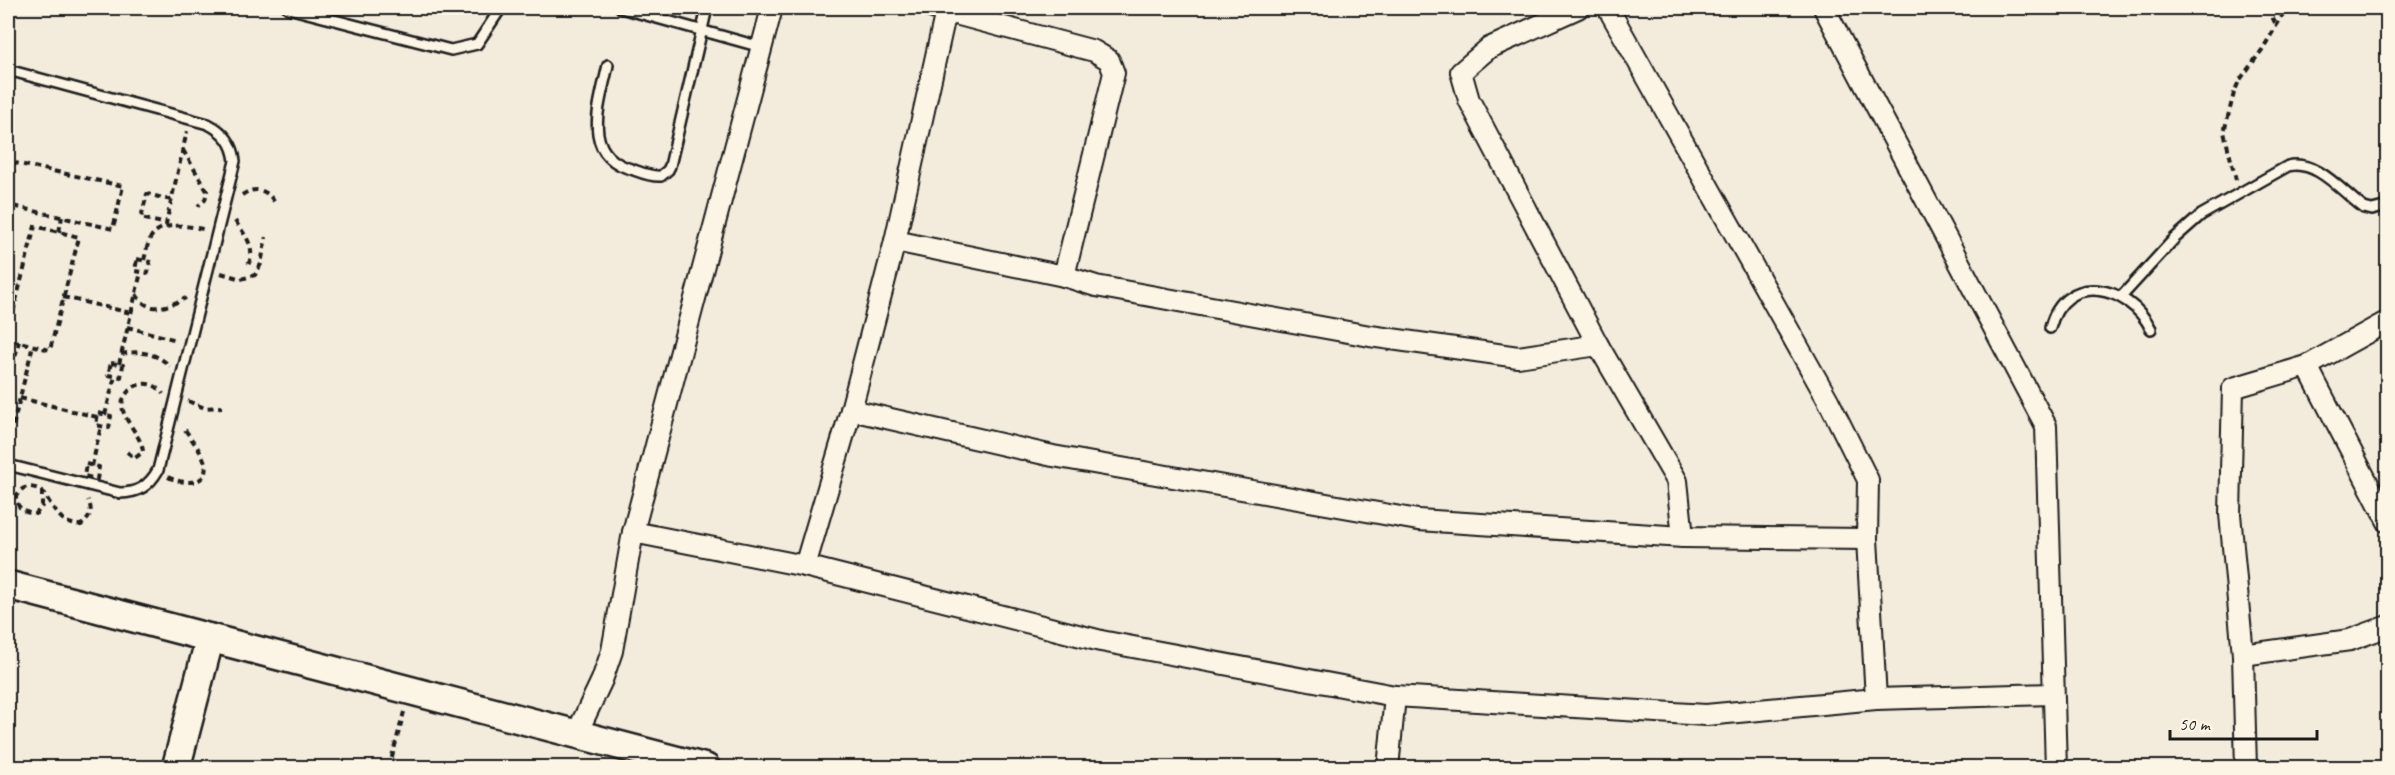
<svg xmlns="http://www.w3.org/2000/svg" width="2395" height="775" viewBox="0 0 2395 775" font-family="Caveat,sans-serif">
<style>
.lines{fill:none;stroke-linecap:round;stroke-linejoin:round}
.lane-casing{stroke:#1c1c1c;stroke-width:14}
.street-casing{stroke:#1c1c1c;stroke-width:24}
.secondary-casing{stroke:#1c1c1c;stroke-width:32}
.path{stroke:#1c1c1c;stroke-width:4;stroke-dasharray:6 4.5;stroke-linecap:butt}
.lane{stroke:#fcf5e5;stroke-width:9}
.street{stroke:#fcf5e5;stroke-width:20}
.secondary{stroke:#fcf5e5;stroke-width:27}
</style>
<rect width="100%" height="100%" fill="#f3ecdd"/>
<filter id="ink" filterUnits="userSpaceOnUse"><feTurbulence type="fractalNoise" baseFrequency=".0167" numOctaves="2"/><feDisplacementMap in="SourceGraphic" scale="12" xChannelSelector="R" yChannelSelector="G"/><feConvolveMatrix kernelMatrix="1 2 1 2 8 2 1 2 1" color-interpolation-filters="sRGB"/></filter>
<g filter="url(#ink)">
<g class="lines">
<g class="lane-casing">
<g id="lane">
<polyline points="288,8 451,50 477,44 501,8"/>
<polyline points="621,8 761,47"/>
<path d="M608,65c-8,39 -29,91 26,105 8,3 18,7 27,6l7,-6 2,-4 37,-158"/>
<path d="M8,70l200,54c16,8 25,19 27,37l-77,309c-9,16 -20,23 -38,23l-112,-28"/>
<path d="M2121,297l54,-59 26,-23 87,-49c29,-7 54,26 76,42l8,2 16,-4"/>
<path d="M2050,328c15,-58 79,-43 101,1"/>
</g>
</g>
<g class="street-casing">
<g id="street">
<polyline points="933,8 1094,51 1109,60 1114,73 1064,276 1096,286 1370,336 1518,357 1598,345"/>
<polyline points="1578,8 1489,48 1461,72 1469,100 1598,345 1677,481 1683,537"/>
<polyline points="1608,8 1828,400 1868,480 1867,539 1876,699"/>
<polyline points="1824,8 2046,426 2056,768"/>
<polyline points="895,241 1064,276"/>
<polyline points="2307,366 2388,522"/>
<polyline points="851,410 1053,456 1418,520 1683,537 1867,539"/>
<polyline points="633,532 805,566 1101,641 1395,696 1706,715 1876,699 2053,694"/>
<polyline points="805,566 851,410 895,241 946,11"/>
<polyline points="2243,655 2350,640 2388,626"/>
<polyline points="576,735 602,680 612,651 633,532 772,8"/>
<polyline points="1388,768 1395,696"/>
<polyline points="2246,768 2243,655 2230,514 2233,388 2307,366 2388,321"/>
</g>
</g>
<g class="secondary-casing">
<g id="secondary">
<polyline points="8,585 706,768"/>
<polyline points="176,768 210,638"/>
</g>
</g>
<g class="path">
<polyline points="2268,8 2276,25"/>
<polyline points="183,150 207,191 205,200 198,206"/>
<polyline points="2236,180 2224,132 2234,93 2239,81 2262,50 2287,8"/>
<path d="M242,195c13,-9 25,-6 33,8"/>
<polyline points="8,196 15,163 123,186 113,229 8,205"/>
<polyline points="171,200 147,194 141,218 166,224 187,131"/>
<path d="M235,221c10,14 22,27 13,44"/>
<polyline points="59,232 62,217"/>
<polygon points="137,259 150,262 148,273 135,271"/>
<path d="M144,260c2,-7 3,-16 7,-23 11,-17 39,-11 55,-7"/>
<polyline points="221,273 241,279 255,275 261,264 266,237"/>
<polyline points="8,283 19,286"/>
<path d="M136,294c13,22 32,12 50,4"/>
<polyline points="63,297 131,313"/>
<polyline points="127,327 177,340"/>
<polyline points="8,332 35,226 79,237 50,350 8,339"/>
<path d="M121,354c19,-4 35,-1 49,12"/>
<polygon points="111,363 123,365 121,377 108,375"/>
<polyline points="119,364 141,272"/>
<polyline points="8,387 19,341"/>
<polyline points="20,398 97,417"/>
<polyline points="188,401 205,408 222,407"/>
<polygon points="98,413 111,416 109,428 96,425"/>
<polyline points="105,415 115,376"/>
<polyline points="8,446 33,345"/>
<path d="M127,452l8,6 8,-6c-1,-22 -37,-42 -12,-63 4,-4 11,-6 17,-5 7,1 12,5 15,10"/>
<polygon points="86,464 99,467 97,479 84,476"/>
<polyline points="92,466 101,426"/>
<path d="M168,477c14,7 42,10 37,-14 -3,-12 -16,-26 -22,-37"/>
<path d="M42,491v15l-6,8c-10,0 -20,-6 -20,-17 5,-12 16,-12 26,-6 11,15 18,35 39,34 10,-7 12,-15 7,-25"/>
<polyline points="389,768 404,712"/>
</g>
<use href="#lane" class="lane"/>
<use href="#street" class="street"/>
<use href="#secondary" class="secondary"/>
</g>
</g>
<rect width="2395" height="775" fill="none" stroke="#fcf5e5" stroke-width="30"/>
<rect x="15" y="15" width="2365" height="745" fill="none" stroke="#1c1c1c" stroke-width="2" filter="url(#ink)"/>
<path d="M2170 730v9h147v-9" fill="none" stroke="#1c1c1c" stroke-width="3"/>
<text x="2179" y="730" font-size="18" fill="#1c1c1c" stroke="#fcf5e5" stroke-width="4.5" paint-order="stroke">50 m</text>
</svg>
